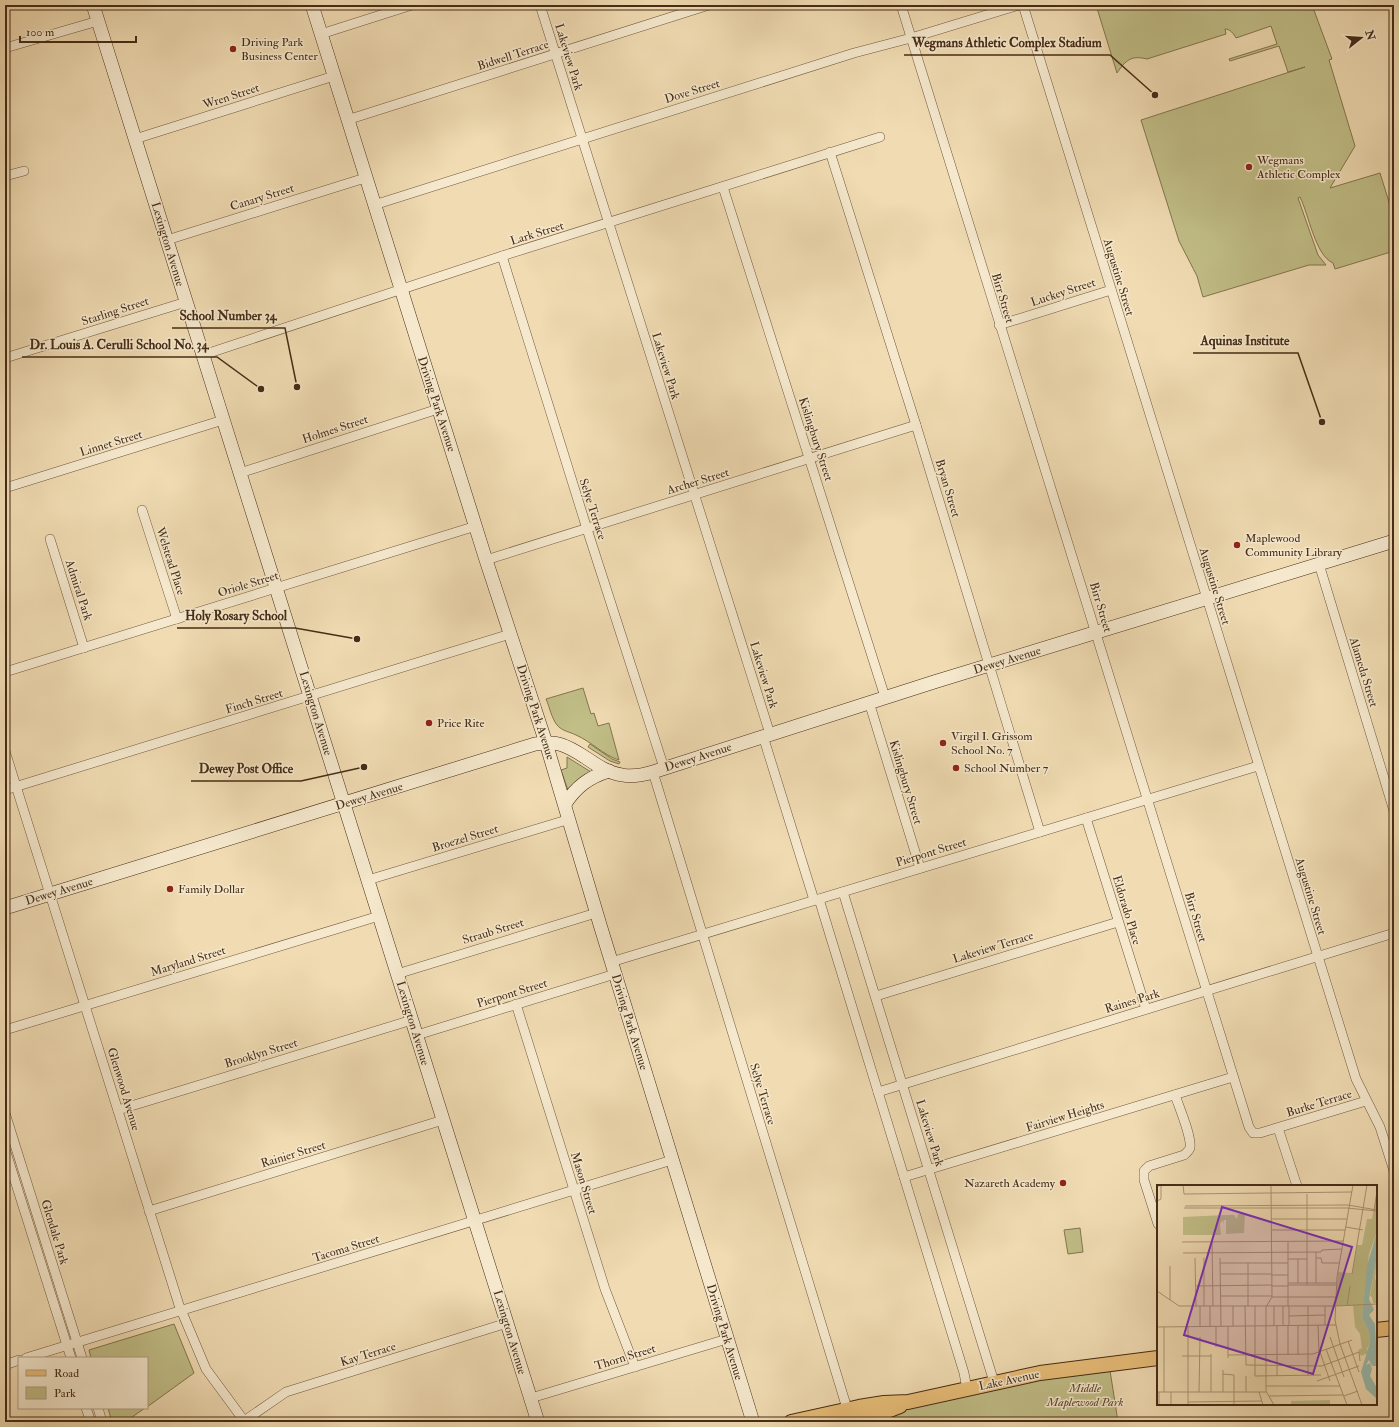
<svg xmlns="http://www.w3.org/2000/svg" width="1399" height="1427" viewBox="0 0 1399 1427" font-family="'IM FELL Double Pica',serif">
<style>
.green{fill:#c1be87;stroke:#84754e}
.lines{fill:none;stroke-linecap:round;stroke-linejoin:round}
.street-casing{stroke:#70583d;stroke-width:10}
.secondary-casing{stroke:#462c16;stroke-width:14}
.primary-casing{stroke:#462c16;stroke-width:16}
.street{stroke:#f5e8cd;stroke-width:9}
.secondary{stroke:#f5e8cd;stroke-width:13}
.primary{stroke:#e8be79;stroke-width:14}
.poi-dot{fill:#8f2418;stroke:#f5e8cd;stroke-width:1.5}
.labels{text-anchor:middle;stroke-width:3;stroke-linejoin:round;paint-order:stroke}
.poi-label{font-size:12px;fill:#462c16;stroke:#f5e8cd;text-anchor:start}
.street-label{font-size:12px;fill:#462c16;stroke:#f5e8cd}
.park-label{font-size:12px;font-style:italic;fill:#5f492d;stroke:#f5e8cd}
.inset-road{fill:none;stroke:#ac9574;stroke-width:1}
.view{fill:#7b2cbf;fill-opacity:0.15;stroke:#7b2cbf;stroke-width:2}
.inset-edge{fill:none;stroke:#462c16;stroke-width:2}
.leader{fill:none;stroke:#462c16;stroke-width:1.5}
.callout-dot{fill:#462c16;stroke:#f5e8cd;stroke-width:1.5}
.callout-label{font-size:13px;text-anchor:middle;font-weight:bold;fill:#462c16;stroke:#f5e8cd;stroke-width:3;stroke-linejoin:round;paint-order:stroke}
</style>
<rect width="100%" height="100%" fill="#f0dbb2"/>
<filter id="stains"><feTurbulence type="fractalNoise" baseFrequency=".005" numOctaves="4"/><feColorMatrix values="0 0 0 0 .2 0 0 0 0 .09 0 0 0 0 .02 0 0 0 .5 -.17"/></filter>
<radialGradient id="worn" r=".72"><stop offset=".6" stop-color="#630" stop-opacity="0"/><stop offset="1" stop-color="#630" stop-opacity=".3"/></radialGradient>
<g class="green">
<path d="M1096,5h216l20,54 -3,1 26,86 -25,42 50,-15 14,45v33l-59,18 -2,-6c-18,-8 -24,-48 -33,-66l-2,1 20,57 8,10h-17l-106,32 -6,-21 -18,-35 -38,-121 164,-53 -17,5 -9,-26 -49,15 -1,-2 48,-15 -6,-18 -35,12c-2,-4 -6,-9 -11,-9l1,5 -79,25c-16,-4 -21,1 -30,14z"/>
<path d="M583,688l8,26 3,-1 4,13 11,-3 10,37c-16,-5 -27,-18 -43,-25 -6,-3 -14,-4 -19,-10 -6,-8 -7,-17 -11,-26z"/>
<polygon points="590,744 612,759 620,762 619,764 610,761 588,747"/>
<polygon points="567,757 591,772 568,790 561,770 567,768"/>
<polygon points="1080,1228 1083,1252 1068,1254 1064,1230"/>
<polygon points="174,1324 194,1373 147,1407 147,1358 91,1358 89,1350"/>
<polygon points="1109,1364 1118,1422 852,1422 874,1416"/>
<polygon points="108,1408 145,1408 125,1422 112,1422"/>
</g>
<g class="lines">
<g class="street-casing">
<g id="street">
<polyline points="540,5 770,734"/>
<polyline points="901,5 1249,1127 1253,1133 1260,1133 1366,1101"/>
<polyline points="1023,5 1356,1079 1380,1127 1394,1171"/>
<polyline points="321,34 412,5"/>
<polyline points="5,48 98,21"/>
<polyline points="347,120 709,5"/>
<polyline points="135,139 334,76"/>
<polyline points="830,152 916,425 1040,832"/>
<polyline points="5,176 24,171"/>
<polyline points="723,187 885,697"/>
<polyline points="374,205 854,53 911,38 1019,5"/>
<polyline points="167,240 365,178"/>
<polyline points="502,256 587,529 664,768"/>
<polyline points="999,325 1111,290"/>
<polyline points="203,355 502,256 880,137"/>
<polyline points="5,358 186,302"/>
<polyline points="240,473 438,409"/>
<polyline points="5,488 223,420"/>
<polyline points="142,510 177,619"/>
<polyline points="50,539 84,648"/>
<polyline points="486,560 916,425"/>
<polyline points="1319,564 1394,811"/>
<polyline points="5,672 476,526"/>
<polyline points="869,702 920,868"/>
<polyline points="763,736 814,900"/>
<polyline points="5,751 179,1305 206,1369 245,1422"/>
<polyline points="653,772 849,1415"/>
<polyline points="5,790 510,634"/>
<polyline points="1086,818 1146,1009"/>
<polyline points="368,880 570,819"/>
<polyline points="843,892 994,1382"/>
<polyline points="819,899 964,1373 967,1389"/>
<polyline points="611,962 1258,766"/>
<polyline points="397,974 596,913"/>
<polyline points="876,996 1118,922"/>
<polyline points="516,1004 605,1289 635,1367"/>
<polyline points="5,1030 379,916"/>
<polyline points="417,1035 615,974"/>
<polyline points="878,1092 1394,933"/>
<polyline points="118,1110 412,1020"/>
<polyline points="5,1113 82,1358"/>
<polyline points="1278,1128 1297,1186"/>
<polyline points="5,1149 71,1358"/>
<polyline points="904,1177 1233,1077"/>
<polyline points="149,1211 443,1120"/>
<path d="M1158,1224l-14,-44v-9l5,-5 35,-11c2,-2 5,-4 6,-7 2,-11 -11,-41 -15,-53"/>
<polyline points="26,1358 672,1160"/>
<polyline points="5,1365 19,1360"/>
<polyline points="531,1398 727,1339"/>
<polyline points="86,1408 91,1422"/>
<polyline points="98,1408 102,1422"/>
<polyline points="244,1421 286,1392 507,1323"/>
</g>
</g>
<g class="secondary-casing">
<g id="secondary">
<polyline points="93,5 538,1422"/>
<polyline points="312,5 486,560 546,743 601,928 753,1422"/>
<path d="M565,804c11,-17 24,-27 44,-33"/>
<path d="M5,908l530,-164c8,-1 16,-2 24,0 23,6 39,28 63,31 10,2 21,0 31,-3l281,-90 460,-141"/>
</g>
</g>
<g class="primary-casing">
<g id="primary">
<polyline points="1376,1330 1394,1328"/>
<polyline points="791,1422 859,1407 884,1403 908,1402 1040,1373 1158,1358"/>
<polyline points="852,1422 874,1416 900,1406"/>
</g>
</g>
<use href="#street" class="street"/>
<use href="#secondary" class="secondary"/>
<use href="#primary" class="primary"/>
</g>
<g class="poi-dot">
<circle cx="233" cy="49" r="4"/>
<circle cx="1249" cy="167" r="4"/>
<circle cx="1237" cy="545" r="4"/>
<circle cx="429" cy="723" r="4"/>
<circle cx="943" cy="743" r="4"/>
<circle cx="956" cy="768" r="4"/>
<circle cx="170" cy="889" r="4"/>
<circle cx="1063" cy="1183" r="4"/>
</g>
<g class="labels">
<g class="poi-label">
<text x="241" y="46">Driving Park<tspan x="241" dy="14">Business Center</tspan></text>
<text x="1257" y="164">Wegmans<tspan x="1257" dy="14">Athletic Complex</tspan></text>
<text x="1245" y="542">Maplewood<tspan x="1245" dy="14">Community Library</tspan></text>
<text x="437" y="727">Price Rite</text>
<text x="951" y="740">Virgil I. Grissom<tspan x="951" dy="14">School No. 7</tspan></text>
<text x="964" y="772">School Number 7</text>
<text x="178" y="893">Family Dollar</text>
<text x="1055" y="1187" text-anchor="end">Nazareth Academy</text>
</g>
<g class="street-label">
<text transform="translate(513 55) rotate(-18)" y="4">Bidwell Terrace</text>
<text transform="translate(569 57) rotate(73)" y="4">Lakeview Park</text>
<text transform="translate(692 91) rotate(-17)" y="4">Dove Street</text>
<text transform="translate(231 96) rotate(-18)" y="4">Wren Street</text>
<text transform="translate(262 197) rotate(-17)" y="4">Canary Street</text>
<text transform="translate(537 233) rotate(-17)" y="4">Lark Street</text>
<text transform="translate(168 244) rotate(73)" y="4">Lexington Avenue</text>
<text transform="translate(1119 277) rotate(73)" y="4">Augustine Street</text>
<text transform="translate(1063 292) rotate(-18)" y="4">Luckey Street</text>
<text transform="translate(1003 298) rotate(73)" y="4">Birr Street</text>
<text transform="translate(115 311) rotate(-18)" y="4">Starling Street</text>
<text transform="translate(666 366) rotate(73)" y="4">Lakeview Park</text>
<text transform="translate(437 404) rotate(72)" y="4">Driving Park Avenue</text>
<text transform="translate(335 429) rotate(-18)" y="4">Holmes Street</text>
<text transform="translate(816 439) rotate(72)" y="4">Kislingbury Street</text>
<text transform="translate(111 443) rotate(-17)" y="4">Linnet Street</text>
<text transform="translate(698 481) rotate(-17)" y="4">Archer Street</text>
<text transform="translate(948 488) rotate(73)" y="4">Bryan Street</text>
<text transform="translate(593 509) rotate(72)" y="4">Selye Terrace</text>
<text transform="translate(171 561) rotate(72)" y="4">Welstead Place</text>
<text transform="translate(248 584) rotate(-17)" y="4">Oriole Street</text>
<text transform="translate(1215 586) rotate(73)" y="4">Augustine Street</text>
<text transform="translate(79 590) rotate(72)" y="4">Admiral Park</text>
<text transform="translate(1101 607) rotate(73)" y="4">Birr Street</text>
<text transform="translate(1007 660) rotate(-17)" y="4">Dewey Avenue</text>
<text transform="translate(1364 672) rotate(73)" y="4">Alameda Street</text>
<text transform="translate(764 675) rotate(73)" y="4">Lakeview Park</text>
<text transform="translate(254 701) rotate(-17)" y="4">Finch Street</text>
<text transform="translate(536 712) rotate(72)" y="4">Driving Park Avenue</text>
<text transform="translate(316 713) rotate(73)" y="4">Lexington Avenue</text>
<text transform="translate(698 757) rotate(-18)" y="4">Dewey Avenue</text>
<text transform="translate(906 782) rotate(73)" y="4">Kislingbury Street</text>
<text transform="translate(369 796) rotate(-17)" y="4">Dewey Avenue</text>
<text transform="translate(465 838) rotate(-17)" y="4">Broezel Street</text>
<text transform="translate(931 852) rotate(-17)" y="4">Pierpont Street</text>
<text transform="translate(59 891) rotate(-17)" y="4">Dewey Avenue</text>
<text transform="translate(1311 896) rotate(73)" y="4">Augustine Street</text>
<text transform="translate(1127 910) rotate(73)" y="4">Eldorado Place</text>
<text transform="translate(1196 917) rotate(73)" y="4">Birr Street</text>
<text transform="translate(493 931) rotate(-17)" y="4">Straub Street</text>
<text transform="translate(993 947) rotate(-17)" y="4">Lakeview Terrace</text>
<text transform="translate(188 961) rotate(-17)" y="4">Maryland Street</text>
<text transform="translate(512 993) rotate(-17)" y="4">Pierpont Street</text>
<text transform="translate(1132 1001) rotate(-17)" y="4">Raines Park</text>
<text transform="translate(630 1022) rotate(73)" y="4">Driving Park Avenue</text>
<text transform="translate(413 1023) rotate(73)" y="4">Lexington Avenue</text>
<text transform="translate(261 1053) rotate(-17)" y="4">Brooklyn Street</text>
<text transform="translate(124 1089) rotate(73)" y="4">Glenwood Avenue</text>
<text transform="translate(763 1094) rotate(73)" y="4">Selye Terrace</text>
<text transform="translate(1319 1103) rotate(-17)" y="4">Burke Terrace</text>
<text transform="translate(1065 1116) rotate(-17)" y="4">Fairview Heights</text>
<text transform="translate(930 1133) rotate(73)" y="4">Lakeview Park</text>
<text transform="translate(293 1154) rotate(-17)" y="4">Rainier Street</text>
<text transform="translate(584 1183) rotate(73)" y="4">Mason Street</text>
<text transform="translate(55 1232) rotate(73)" y="4">Glendale Park</text>
<text transform="translate(346 1248) rotate(-17)" y="4">Tacoma Street</text>
<text transform="translate(510 1332) rotate(73)" y="4">Lexington Avenue</text>
<text transform="translate(725 1332) rotate(73)" y="4">Driving Park Avenue</text>
<text transform="translate(368 1354) rotate(-17)" y="4">Kay Terrace</text>
<text transform="translate(625 1357) rotate(-17)" y="4">Thorn Street</text>
<text transform="translate(1009 1380) rotate(-12)" y="4">Lake Avenue</text>
</g>
<g class="park-label">
<text x="1085" y="1392">Middle<tspan x="1085" dy="14">Maplewood Park</tspan></text>
</g>
</g>
<g transform="translate(1157 1185)">
<rect width="220" height="220" fill="#f0dbb2"/>
<path d="M220,6v41l-8,22 -7,64 7,14 1,10 -3,7 1,4 -7,3 -3,-6 4,-2 -2,-14 -5,-7 -2,-21h-17l2,-34 14,1 5,-28h5l5,-26h5zM81,29h7l-1,19 -18,1v-14h-2l-1,5v-5l-3,4 1,11h-38v-18l43,-2h8l3,4zM220,71l-2,23 2,2v22h-4l-1,-6 -2,-1zM173,215v5h-39v-4z" fill="#c1be87"/>
<path d="M220,47v24l-8,43 5,11 -5,5 6,9 2,42h-5l-3,-6 -3,5 4,-2 2,6 -2,7 7,12v11l-11,-10 -5,-17 9,-30 -1,-10 -7,-14 5,-52z" fill="#9abbae"/>
<path class="inset-road" d="M26,0l1,9 168,-2M114,0l1,112 -6,10v84l8,14M196,0l-16,92 -2,43 5,24 22,61M0,1l13,-1M150,9v91M0,16l4,-2v-14M28,21l163,-1 29,5M27,23h163l30,3M217,26l3,-20M114,34h76M189,42l17,3M114,45h74M25,57l162,-1M55,57l1,64M26,68l138,-1 1,-2 20,-1M38,73l1,48M47,73v48M63,73l1,68M159,73h5l1,5h18M131,74h19M141,74v24M63,78h68M91,78v43M13,81v34M64,89h50M195,89l15,-89M114,90h17M131,98h49M159,98v-31M131,100h49M38,101l77,-1M115,101h16M0,106l22,15h156M64,111h51M115,112h64M43,121v20M53,121v20M76,121v20M88,121l1,59M98,121v70M126,121v19M131,121v-64M132,121v19M151,121v70M178,121l42,-2M190,121l3,-20M132,131l36,-1M131,140v30M141,140v30M161,140l1,27M168,140v-19M59,141v21M71,141v32M117,141v-20M120,141v50M0,142l179,-2M173,152l14,40M191,156l11,31M169,164l21,56M163,167l10,29M71,170l85,-1 39,-14M25,171h29M89,180l76,1 37,-14 1,9M66,185v22M66,189l11,1v30M98,191l66,-1M160,196l42,-15M109,201h74M0,207h109M2,207v13M7,207v-65M14,207v13M42,207l1,-55M54,207v-38M89,207v-16M102,207l4,13M112,211l74,-1M187,211l14,-5M31,217l74,-1M31,220v-79"/>
<path class="view" d="M65,22l130,40 -39,127 -129,-39z"/>
<rect width="220" height="220" class="inset-edge"/>
</g>
<path class="leader" d="M1155 95L1110 55H904M297 387L285 328H172M1322 422L1298 353H1193M261 389L217 357H22M357 639L295 628H177M364 767L301 781H191"/>
<g class="callout-dot">
<circle cx="1155" cy="95" r="4"/>
<circle cx="297" cy="387" r="4"/>
<circle cx="1322" cy="422" r="4"/>
<circle cx="261" cy="389" r="4"/>
<circle cx="357" cy="639" r="4"/>
<circle cx="364" cy="767" r="4"/>
</g>
<g class="callout-label">
<text x="1007" y="47">Wegmans Athletic Complex Stadium</text>
<text x="228" y="320">School Number 34</text>
<text x="1245" y="345">Aquinas Institute</text>
<text x="119" y="349">Dr. Louis A. Cerulli School No. 34</text>
<text x="236" y="620">Holy Rosary School</text>
<text x="246" y="773">Dewey Post Office</text>
</g>
<rect width="1399" height="1427" fill="none" stroke="#f0dbb2" stroke-width="20"/>
<rect x="6" y="6" width="1387" height="1415" fill="none" stroke="#462c16" stroke-width="2"/>
<rect x="10" y="10" width="1379" height="1407" fill="none" stroke="#462c16"/>
<rect x="18" y="1357" width="130" height="52" fill="#f5e8cd" stroke="#af9d84"/>
<rect x="26" y="1370" width="20" height="6" fill="#e8be79" stroke="#af9d84"/>
<text x="54" y="1377" font-size="12" fill="#462c16">Road</text>
<rect x="26" y="1387" width="20" height="12" fill="#c1be87" stroke="#af9d84"/>
<text x="54" y="1397" font-size="12" fill="#462c16">Park</text>
<g transform="translate(1361 38) rotate(73)" stroke="#f5e8cd" stroke-width="3" paint-order="stroke">
<path d="M0-3L7 15L0 10L-7 15Z" fill="#462c16"/>
<text y="-6" font-size="11" font-weight="bold" text-anchor="middle" fill="#462c16">N</text>
</g>
<path d="M20 36v6h116v-6" fill="none" stroke="#462c16" stroke-width="2"/>
<text x="26" y="36" font-size="12" fill="#462c16" stroke="#f5e8cd" stroke-width="3" paint-order="stroke">100 m</text>
<rect width="100%" height="100%" filter="url(#stains)"/>
<rect width="100%" height="100%" fill="url(#worn)"/>
</svg>
